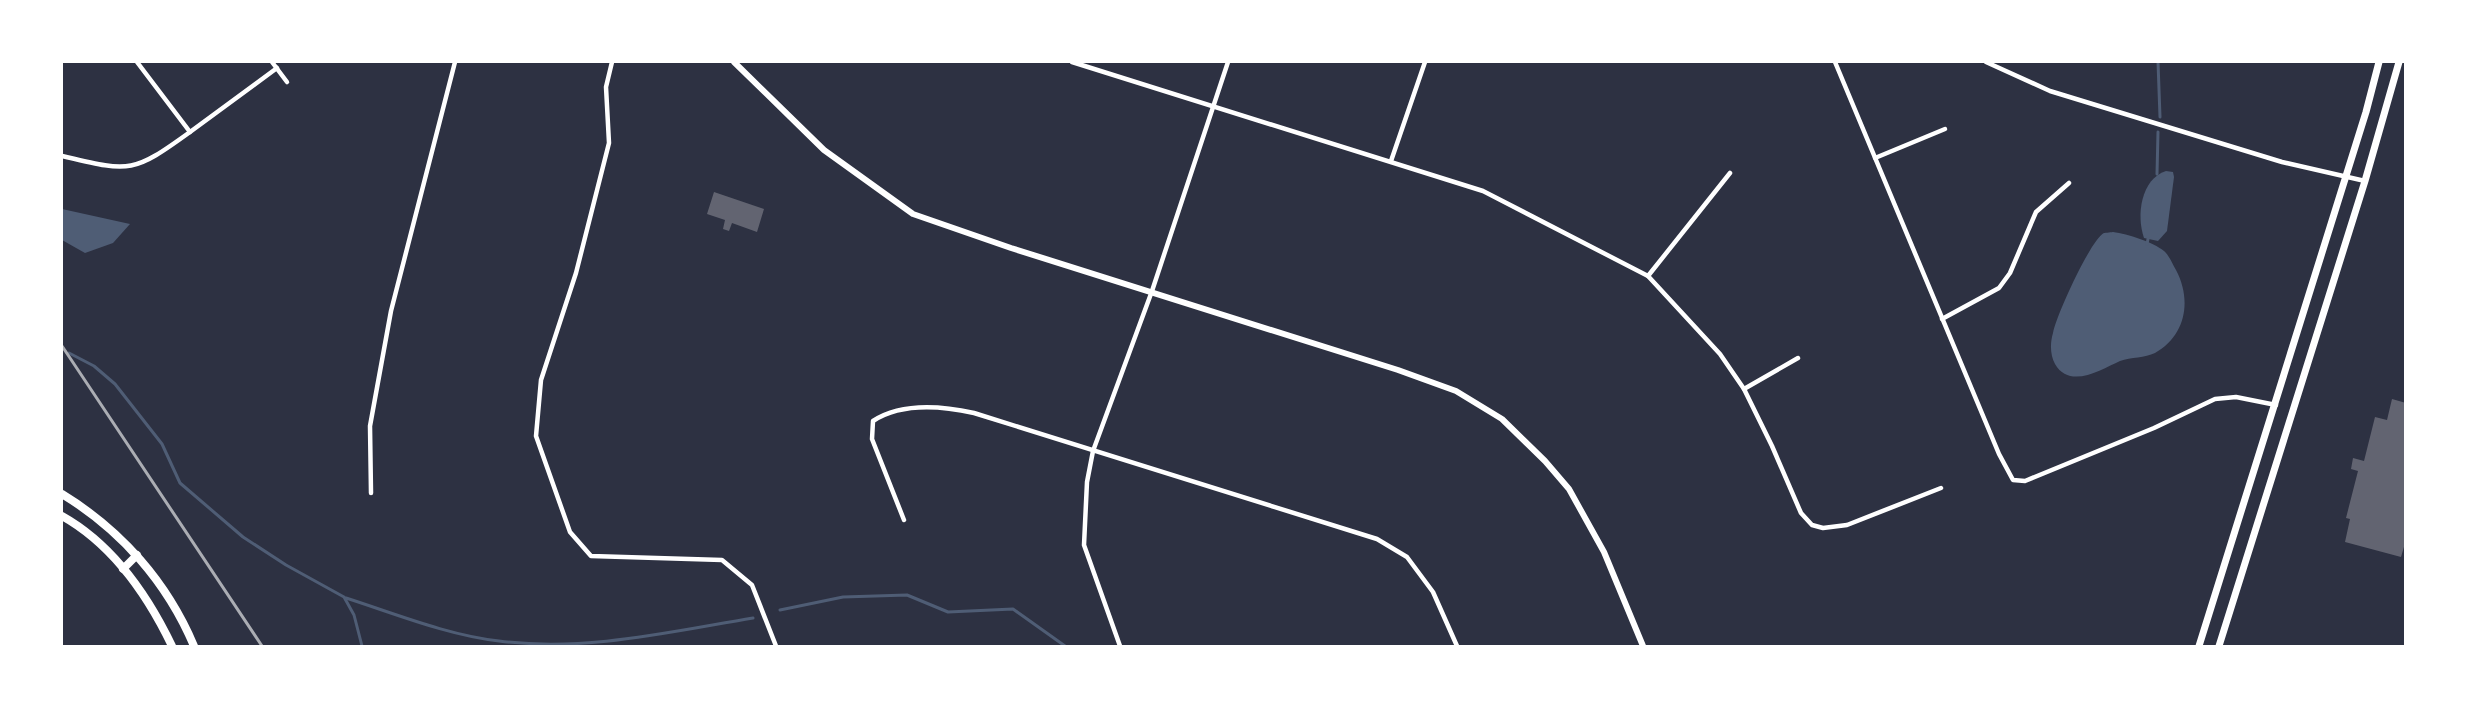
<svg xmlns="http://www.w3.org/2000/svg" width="2467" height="708" viewBox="0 0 2467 708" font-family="Overpass,sans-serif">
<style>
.water{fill:#4f5d75}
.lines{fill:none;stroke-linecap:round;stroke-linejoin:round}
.stream{stroke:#4f5d75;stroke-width:3}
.building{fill:#626471}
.minor{stroke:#fff;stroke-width:4.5}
.tertiary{stroke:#fff;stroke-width:6}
.secondary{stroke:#fff;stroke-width:7}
.primary{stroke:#fff;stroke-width:8}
.rail{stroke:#abadb3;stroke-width:3}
</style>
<rect width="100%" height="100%" fill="#2d3142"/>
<g class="water">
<path d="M2166,171l7,1 1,5 -7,54 -9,10 -14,-3c-8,-23 -3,-59 22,-67z"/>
<polygon points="62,209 130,224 113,243 85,253 62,240"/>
<path d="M2113,232c15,2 40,10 51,19 5,4 9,14 12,19 16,30 10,66 -21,83 -10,5 -24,4 -35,8 -18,8 -50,29 -65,3 -5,-9 -5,-21 -2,-31 3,-17 38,-94 51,-100 1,0 9,-1 9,-1z"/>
</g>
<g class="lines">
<g class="stream">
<polyline points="2158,62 2160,117"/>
<polyline points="2157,174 2158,132"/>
<polyline points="2147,244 2148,239"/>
<polyline points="69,353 94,366 115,384 162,444 180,483 243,537 286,565 344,597 354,615 362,646"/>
<path d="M346,598c50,16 101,37 153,43 86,11 170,-9 254,-23"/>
<polyline points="780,610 843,597 907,595 948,612 1013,609 1065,646"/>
</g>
</g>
<g class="building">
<polygon points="714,192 764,209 757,232 732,223 729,231 723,229 725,220 707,214"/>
<polygon points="2392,399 2406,403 2406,540 2401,557 2345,542 2350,519 2346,518 2358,471 2351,469 2353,458 2364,461 2375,417 2387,420"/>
</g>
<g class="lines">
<g class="minor">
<polyline points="272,62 287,82"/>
<polyline points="612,62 606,87 609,143 576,273 541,380 536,436 570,532 591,556 722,560 752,585 776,646"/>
<polyline points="1072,62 1483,191 1648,276 1720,354 1744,389 1772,446 1801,513 1812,525 1823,528 1847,525 1941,488"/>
<polyline points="1835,62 1999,454 2013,480 2025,481 2154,428 2215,399 2236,397 2276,405"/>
<polyline points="1986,62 2050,91 2282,162 2365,181"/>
<polyline points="190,132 277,68"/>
<path d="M62,156c68,16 70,18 128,-24l-53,-70"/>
<polyline points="1875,158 1945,129"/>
<polyline points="1391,161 1425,62"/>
<polyline points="1648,276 1730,173"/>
<polyline points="1942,319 1999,288 2010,273 2036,212 2069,183"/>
<polyline points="1744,389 1798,358"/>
<polyline points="371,493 370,426 391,311 455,62"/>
<path d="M904,520l-32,-81 1,-18c29,-19 69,-15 101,-8l403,126 30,18 26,35 24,54"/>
<polyline points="1120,646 1084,545 1087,482 1093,451 1152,291 1228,62"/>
</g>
<polyline class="tertiary" points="734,62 824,150 913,214 1011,248 1398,370 1456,391 1502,419 1545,461 1569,489 1604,552 1643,646"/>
<g class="secondary">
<polyline points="2199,646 2366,112 2379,62"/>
<polyline points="2219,646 2365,181 2399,62"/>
</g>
<g class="primary">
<path d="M62,494c59,36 105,88 132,152"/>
<path d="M62,516c50,28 86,80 110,130"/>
<polyline points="123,569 137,555"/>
</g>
<polyline class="rail" points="62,346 262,646"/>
</g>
<rect width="2467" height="708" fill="none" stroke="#ffffff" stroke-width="126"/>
</svg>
